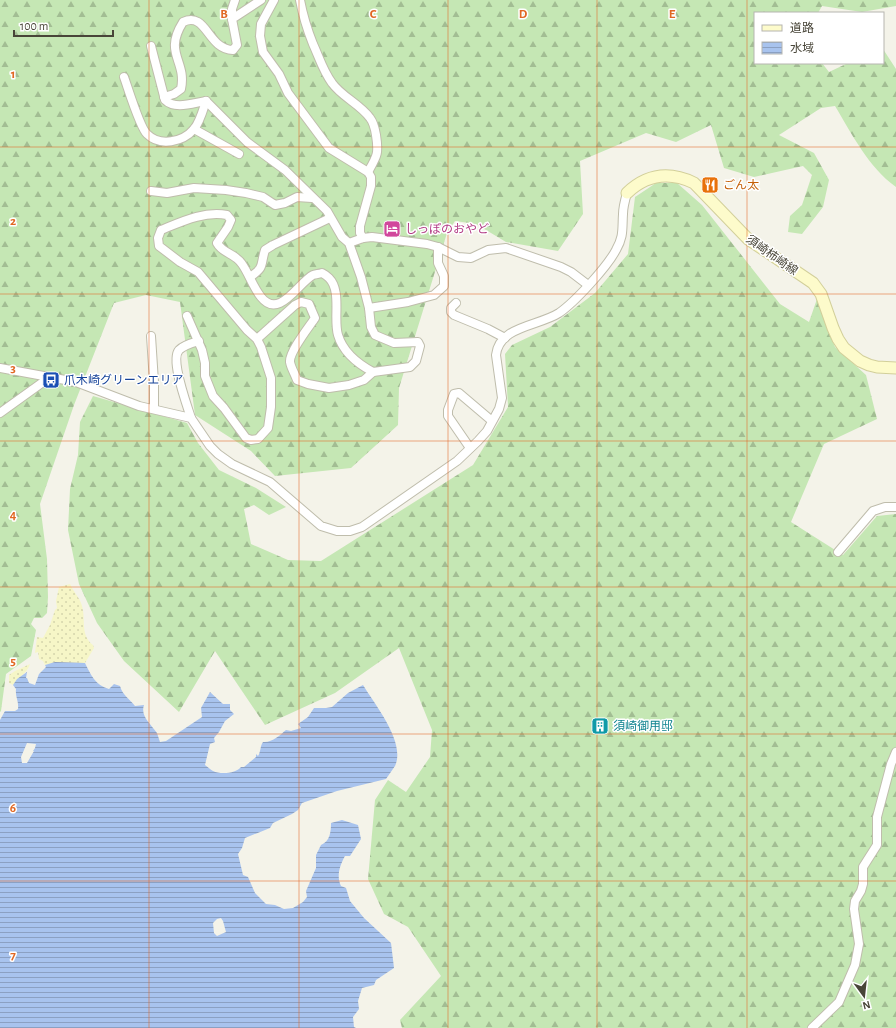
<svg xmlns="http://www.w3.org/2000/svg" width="896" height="1028" viewBox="0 0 896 1028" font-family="'Alegreya Sans','Noto Sans JP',sans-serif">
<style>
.forest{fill:url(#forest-firs)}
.sand{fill:url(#sand-dots)}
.water{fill:url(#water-rules);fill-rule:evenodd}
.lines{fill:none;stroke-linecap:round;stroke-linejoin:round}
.street-casing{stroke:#bfbdac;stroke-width:10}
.secondary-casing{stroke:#d2cf9a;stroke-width:13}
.street{stroke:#fff;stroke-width:8}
.secondary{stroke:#fdfbcb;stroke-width:11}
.grid{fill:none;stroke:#e16824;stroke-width:1;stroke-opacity:0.55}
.labels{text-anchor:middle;stroke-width:3;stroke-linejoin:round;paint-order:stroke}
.food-label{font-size:12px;fill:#c56008;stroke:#fff;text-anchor:start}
.hotel-label{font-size:12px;fill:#b23c85;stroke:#fff;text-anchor:start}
.street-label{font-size:12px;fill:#484538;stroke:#fff}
.transit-label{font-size:12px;fill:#164399;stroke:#fff;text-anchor:start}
.culture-label{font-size:12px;fill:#0d838f;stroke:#fff;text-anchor:start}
.grid-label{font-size:13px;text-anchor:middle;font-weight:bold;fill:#e16824;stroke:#fff;stroke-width:3;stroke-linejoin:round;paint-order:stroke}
</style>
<defs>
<pattern id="forest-firs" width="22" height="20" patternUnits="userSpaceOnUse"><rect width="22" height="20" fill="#c5e7b4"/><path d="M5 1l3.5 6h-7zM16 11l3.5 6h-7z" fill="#a2bd93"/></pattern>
<pattern id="sand-dots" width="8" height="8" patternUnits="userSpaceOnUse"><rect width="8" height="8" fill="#f6f6c7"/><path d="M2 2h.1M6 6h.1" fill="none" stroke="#d4d4ac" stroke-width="1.8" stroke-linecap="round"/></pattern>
<pattern id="water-rules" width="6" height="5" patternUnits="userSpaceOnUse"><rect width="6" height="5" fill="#a8c3ee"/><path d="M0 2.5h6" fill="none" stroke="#8ba0c2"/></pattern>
</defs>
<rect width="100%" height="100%" fill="#f4f3e9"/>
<g class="forest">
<path d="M0,0h896v6l-34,6 -40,-6 -4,7h-63v50h67l7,9 19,-9h35v-14l13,20v118c-28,-20 -44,-53 -61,-81l-14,2 -42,27 35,18 15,27 -6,27 -21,27 -14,-2 2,-16 12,-11 10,-30 -9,-9 -49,11 -30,-9 -13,-43 -35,17 -30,-9 -66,28 3,53 -25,37 -52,-9 -30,-18 -21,-3 -8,12 -48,155 -1,37 -47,43 -76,8 -24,-25 -56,-36 -15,-113 -34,-7 -32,8 -40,102 -34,99 7,55 1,38 -1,16 -5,5h-8l-3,6 5,6 -5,26 -25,18 -5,37 -1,1z"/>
<polygon points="656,183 677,183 702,205 780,304 809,322 817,299 835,347 866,375 877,419 824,444 791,522 843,555 877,516 896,514 896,1028 402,1028 400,1020 441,976 408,927 384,914 368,879 375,800 388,780 406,792 430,757 432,730 399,648 335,693 265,725 215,651 179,712 124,661 97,623 79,584 68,530 70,489 78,455 80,422 93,396 187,423 198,443 219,470 256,488 286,507 269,515 254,505 244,509 251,544 288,560 321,561 473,465 508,407 505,354 512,345 550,327 595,293 628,254 635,197"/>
</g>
<g class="sand">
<path d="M70,584c3,7 9,13 11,19 6,15 -2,31 12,42l1,3 -9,15 -30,-1 -10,3 -2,-4 -4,-2 -1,-7 -3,1 2,-16 6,1 7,-13 5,-15 2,-2 -1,-7 3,-14z"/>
<path d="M30,664c-4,11 -11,12 -17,21l-4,-2v-8l6,-4z"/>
</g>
<path class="water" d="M55,662l30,1c6,12 10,22 24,26l5,-5 6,2c3,10 9,12 15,20l9,-1c-4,11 7,19 13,28 1,3 2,6 3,9l6,-1 36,-24 -1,-9 9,-16 13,12h7v6l4,4 -9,7 -6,11 -5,6 1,4 -5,2 -5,21c3,2 6,5 8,6 8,4 24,2 28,-4h3l12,-10v-3l2,2c3,-5 2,-10 5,-14 9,1 17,-7 23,-12l5,1 10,-3 -3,-4 10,-7 6,-9h12l6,-1 16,-14 15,-8c12,20 43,57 32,81 -3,4 -6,9 -9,13l-49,12 -35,12 -4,7 -6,4 -19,9 -3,5 -25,10 -3,10 -4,6 5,21 5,2 7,16 11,11 9,1 9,4 9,-1 10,-6 4,-5 -1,-6 10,-23v-13l5,-10c9,-4 10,-13 10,-22l11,-3 16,5 3,14 -11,17h-5c-5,9 -9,20 -4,30l5,2 4,13 14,17 27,25 3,25 -18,12 -2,5 -12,3 -4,13 1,8 -6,8 1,10 2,1h-356v-308l5,-9h10l3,-2c1,-8 -3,-12 -2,-20l-3,-4 4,-6 10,-7 -1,6h1l2,5 6,2 4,-11 7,-7 -1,-2zM27,743l9,1 -1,4 -2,3h1l-7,12h-5l-1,-6zM221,918l2,3 3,11 -9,4 -3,-3 -1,-10 4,-4z"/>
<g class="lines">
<g class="street-casing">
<g id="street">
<polyline points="274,0 261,24 260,36 263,52 279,74 288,93 329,148 368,172 371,177 371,186 360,226 360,233 363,238"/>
<path d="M300,0c3,16 7,29 13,44 6,13 10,27 19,39 10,14 28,21 38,35 4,5 5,11 6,17 3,19 1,21 -8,37"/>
<polyline points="232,19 232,9 235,0"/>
<path d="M151,46l14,54c10,10 28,3 41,1"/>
<path d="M124,77c4,11 16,51 23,57 13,13 36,8 47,-5 6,-7 9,-19 12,-28"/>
<path d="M164,97l10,-3 7,-5c6,-29 -18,-35 2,-67 24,-11 24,27 50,28l4,-5 -5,-26 29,-19"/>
<path d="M206,101l41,41 38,28 42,41 15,26 7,6 12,34 8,31 2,19 4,8 19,8 24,-1 2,4 -4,15 -6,6 -37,5 -9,8 -15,5 -20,3 -21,-4 -11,-4c-2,-6 -6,-12 -7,-18 -1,-10 19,-35 25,-44l-6,-14 -8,-2 -6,3 -38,34"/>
<polyline points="194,129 239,154"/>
<polyline points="151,191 167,193 194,188 226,190 246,193 263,197 275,205 285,203 297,197 312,198"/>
<polyline points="349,243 363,238 372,237 427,244 438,247 458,257 471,258 488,250 506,248 561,267 571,272 588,285"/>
<path d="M250,277c15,-10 10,-11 15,-27l8,-5 57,-27"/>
<polyline points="456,303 451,308 451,312 454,315 488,329 505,338"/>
<polyline points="369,308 408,302 434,295 444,286 444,276 438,263 438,247"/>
<path d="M187,316l15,34 3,13v13l8,20 11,12 22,30 5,2 7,-1 10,-11 3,-21v-29l-10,-31 -4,-8 -10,-9 -49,-58 -18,-10 -21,-16 -1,-8 3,-8c22,-9 43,-19 66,-15l4,5 -3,7 -11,16c6,11 18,10 25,21 7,10 11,23 19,33 18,23 37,-14 52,-22 2,-1 6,-1 9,-2 2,1 5,3 7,5 13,13 4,41 9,57 5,17 20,29 35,37"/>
<polyline points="151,336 154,382 154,409"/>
<path d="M0,368l76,14 63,24 52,12 19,28 8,8 14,10 38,18 51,44 16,5h13l12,-4 95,-66 21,-20 9,-10 12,-22 3,-11 -6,-43c3,-29 43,-29 63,-42 16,-11 48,-46 57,-63 8,-14 6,-21 7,-36 0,-7 2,-14 4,-21"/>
<polyline points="0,413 50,377"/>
<path d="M191,418c-4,-13 -21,-58 -12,-68 5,-5 13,-7 20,-9"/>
<polyline points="470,448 448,416 448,410 454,394 459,393 492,421"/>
<polyline points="838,552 873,511 885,507 896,507"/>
<polyline points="812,1028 839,1002 855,965 859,944 854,909 855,901 861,891 863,884 863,867 877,845 877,817 891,764 896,752"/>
</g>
</g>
<g class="secondary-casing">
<path id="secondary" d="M627,193c20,-19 42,-22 67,-10l54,56 65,44 8,11 12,34 5,11 6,9 16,13 9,4 8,2 19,1"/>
</g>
<use href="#street" class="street"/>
<use href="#secondary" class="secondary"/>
</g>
<path class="grid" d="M149,0v1028M299,0v1028M448,0v1028M597,0v1028M747,0v1028M0,147h896M0,294h896M0,441h896M0,587h896M0,734h896M0,881h896"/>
<defs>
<g id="restaurant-square" transform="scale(0.9)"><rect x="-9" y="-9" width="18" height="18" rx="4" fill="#e8710a" stroke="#fff"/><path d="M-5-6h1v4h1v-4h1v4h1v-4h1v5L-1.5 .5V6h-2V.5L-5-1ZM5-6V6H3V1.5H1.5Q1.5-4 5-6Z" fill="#fff"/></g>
<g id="hotel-square" transform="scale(0.9)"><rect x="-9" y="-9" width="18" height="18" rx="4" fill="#d1479c" stroke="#fff"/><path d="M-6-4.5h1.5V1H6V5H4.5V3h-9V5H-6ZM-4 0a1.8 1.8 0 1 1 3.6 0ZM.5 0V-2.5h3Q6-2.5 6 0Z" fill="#fff"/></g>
<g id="bus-square" transform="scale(0.9)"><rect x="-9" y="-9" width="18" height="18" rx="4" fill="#1a4fb4" stroke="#fff"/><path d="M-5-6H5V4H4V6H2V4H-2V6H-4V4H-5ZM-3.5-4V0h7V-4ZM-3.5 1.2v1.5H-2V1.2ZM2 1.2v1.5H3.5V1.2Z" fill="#fff"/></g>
<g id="building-square" transform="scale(0.9)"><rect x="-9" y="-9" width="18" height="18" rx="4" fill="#0f9aa8" stroke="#fff"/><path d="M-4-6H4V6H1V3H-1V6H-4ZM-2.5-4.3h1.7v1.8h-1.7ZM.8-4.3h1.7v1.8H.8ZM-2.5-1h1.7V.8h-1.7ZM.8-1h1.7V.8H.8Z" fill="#fff"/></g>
</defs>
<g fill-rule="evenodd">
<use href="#restaurant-square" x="710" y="185"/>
<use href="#hotel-square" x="392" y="229"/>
<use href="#bus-square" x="51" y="380"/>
<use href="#building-square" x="600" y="726"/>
</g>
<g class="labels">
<g class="food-label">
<text x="723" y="189">ごん太</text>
</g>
<g class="hotel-label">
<text x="405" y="233">しっぽのおやど</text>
</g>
<g class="street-label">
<text transform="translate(772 255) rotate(35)" y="4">須崎柿崎線</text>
</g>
<g class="transit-label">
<text x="64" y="384">爪木崎グリーンエリア</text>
</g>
<g class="culture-label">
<text x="613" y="730">須崎御用邸</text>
</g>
</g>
<g class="grid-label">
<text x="224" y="18">B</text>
<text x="373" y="18">C</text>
<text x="523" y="18">D</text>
<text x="672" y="18">E</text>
<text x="13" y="78">1</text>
<text x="13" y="225">2</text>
<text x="13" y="372">3</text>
<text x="13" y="519">4</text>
<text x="13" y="665">5</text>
<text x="13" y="812">6</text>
<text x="13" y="959">7</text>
</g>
<rect x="754" y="12" width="130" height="52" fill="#ffffff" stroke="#b6b5af"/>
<rect x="762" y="25" width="20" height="6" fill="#fdfbcb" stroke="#b6b5af"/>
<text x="790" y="32" font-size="12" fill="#484538">道路</text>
<rect x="762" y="42" width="20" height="12" fill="url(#water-rules)" stroke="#b6b5af"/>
<text x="790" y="52" font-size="12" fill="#484538">水域</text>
<g transform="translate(864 996) rotate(165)" stroke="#ffffff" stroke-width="3" paint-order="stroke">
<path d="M0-3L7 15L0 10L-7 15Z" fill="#484538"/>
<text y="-6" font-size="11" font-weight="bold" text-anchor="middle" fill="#484538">N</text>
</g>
<path d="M14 30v6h99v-6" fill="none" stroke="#484538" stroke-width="2"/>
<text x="20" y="30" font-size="12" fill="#484538" stroke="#ffffff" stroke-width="3" paint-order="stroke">100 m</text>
</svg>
